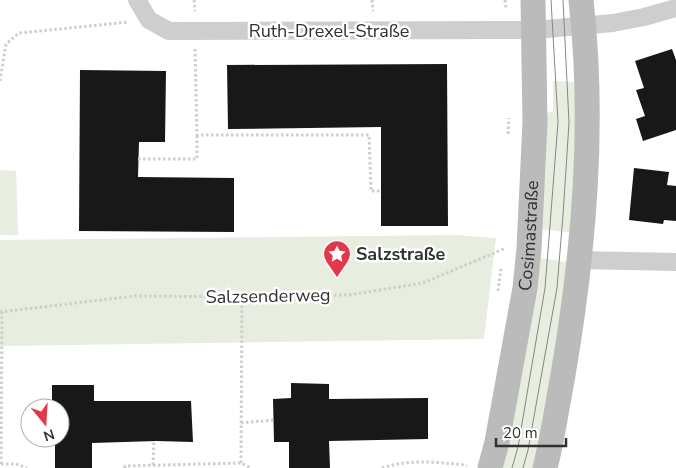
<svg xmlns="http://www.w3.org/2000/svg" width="676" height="468" viewBox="0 0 676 468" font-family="'Nunito Sans',sans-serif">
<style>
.green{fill:#e7eddf}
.building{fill:#181818}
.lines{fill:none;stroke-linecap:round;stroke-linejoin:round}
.path{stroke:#cecece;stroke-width:3;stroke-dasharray:2.5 2.5;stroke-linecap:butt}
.street{stroke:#cecece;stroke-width:18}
.secondary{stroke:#bbb;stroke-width:25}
.tram{stroke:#868686;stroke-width:1}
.labels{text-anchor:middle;stroke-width:5;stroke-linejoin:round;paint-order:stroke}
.street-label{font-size:18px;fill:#313131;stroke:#fff}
.poi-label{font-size:18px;font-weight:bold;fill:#313131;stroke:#fff;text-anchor:start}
</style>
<rect width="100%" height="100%" fill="#fff"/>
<g class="green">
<polygon points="553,81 580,82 575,233 539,229 544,114 553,111"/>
<polygon points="0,170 16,171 18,235 0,235"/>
<polygon points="457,235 496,238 484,339 0,346 0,240"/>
<polygon points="535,257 572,263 535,468 498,468"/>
</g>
<g class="building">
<polygon points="672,49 676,60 676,130 643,141 636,119 645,116 636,90 644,88 635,61"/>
<polygon points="447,64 448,226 381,226 381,127 228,129 227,65"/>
<polygon points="80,70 166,71 165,142 139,142 138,177 234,178 234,232 79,231"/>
<polygon points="634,168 669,172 667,185 676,186 676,221 664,220 663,224 629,220"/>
<polygon points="291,383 329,384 329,399 428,398 428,439 329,441 330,468 289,468 289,442 274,442 273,399 291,398"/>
<polygon points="52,385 94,385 94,401 191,401 193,442 156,441 92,443 92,468 55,468 55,443 34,442 34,438 60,438 60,408 35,408 35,404 52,402"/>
</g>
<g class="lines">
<g class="path">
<polyline points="194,0 195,11"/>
<polyline points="372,0 373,11"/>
<polyline points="505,0 506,9"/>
<polyline points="195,49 197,135 369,135 371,191 381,191"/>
<polyline points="0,81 6,44 19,33 128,22"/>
<polyline points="508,134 509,118"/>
<polyline points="138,159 197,159 197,135"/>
<polyline points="498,291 501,268"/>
<polyline points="0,312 135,296 242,297 349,295 423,283 506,248"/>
<polyline points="241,423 273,420"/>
<polyline points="241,463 242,297"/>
<polyline points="1,464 2,312"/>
<polyline points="1,464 16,464 27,468"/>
<polyline points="153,465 154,441"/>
<polyline points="125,468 125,466 241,463 251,468"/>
<path d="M382,468c27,-9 54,-6 83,-3l2,1"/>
</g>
<g class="street">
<polyline points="137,0 149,20 169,31 535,30 613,23 644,17 676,8"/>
<polyline points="580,260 676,262"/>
</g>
<g class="secondary">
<path id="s1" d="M490,468l7,-26 28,-154 4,-39 6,-127 -2,-122"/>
<path d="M545,468c8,-31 12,-62 18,-93 21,-124 32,-250 18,-375"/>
</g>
<g class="tram">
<polyline points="512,468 518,447 545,288 549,238 558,122 551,0"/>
<polyline points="523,468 528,450 557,288 563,215 569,123 563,0"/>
</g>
</g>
<defs>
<g id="sight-pin" transform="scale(1.4375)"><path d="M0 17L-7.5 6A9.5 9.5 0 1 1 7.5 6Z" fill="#e3384a" stroke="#fff"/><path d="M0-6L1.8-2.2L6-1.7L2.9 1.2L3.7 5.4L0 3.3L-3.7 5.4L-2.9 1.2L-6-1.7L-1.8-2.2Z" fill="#fff"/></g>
</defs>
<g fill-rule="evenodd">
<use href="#sight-pin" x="337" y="254"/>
</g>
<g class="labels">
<g class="street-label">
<text x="329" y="37">Ruth-Drexel-Straße</text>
<text dy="6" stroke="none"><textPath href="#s1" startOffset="236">Cosimastraße</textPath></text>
<text transform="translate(268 296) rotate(-1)" y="6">Salzsenderweg</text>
</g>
<g class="poi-label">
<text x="356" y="260">Salzstraße</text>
</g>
</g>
<g transform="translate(45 423) rotate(162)"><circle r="24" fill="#ffffff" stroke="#adadad"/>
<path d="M0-4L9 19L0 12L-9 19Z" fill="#e3384a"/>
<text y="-8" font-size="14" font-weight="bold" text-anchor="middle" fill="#313131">N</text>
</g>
<path d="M496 438v8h70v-8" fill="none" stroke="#313131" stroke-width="2.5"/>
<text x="503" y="438" font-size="15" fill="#313131" stroke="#ffffff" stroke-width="4" paint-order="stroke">20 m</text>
</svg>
